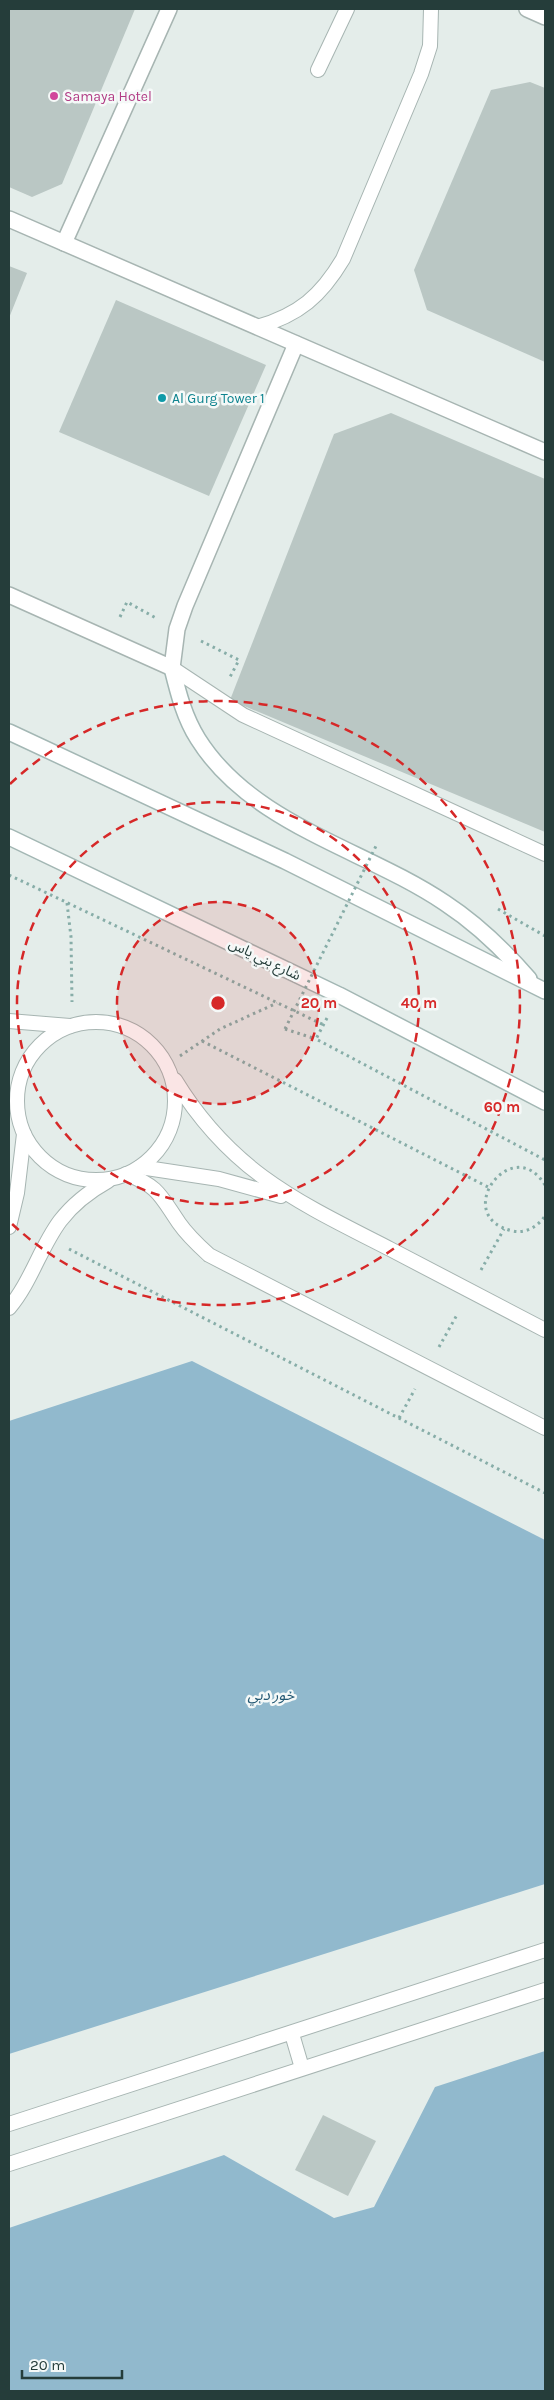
<svg xmlns="http://www.w3.org/2000/svg" width="554" height="2400" viewBox="0 0 554 2400" font-family="Karla,'Noto Sans Arabic',sans-serif">
<style>
.water{fill:#91b9cd}
.building{fill:#bac7c4}
.lines{fill:none;stroke-linecap:round;stroke-linejoin:round}
.lane-casing{stroke:#a7b5b2;stroke-width:16}
.street-casing{stroke:#a7b5b2;stroke-width:18}
.secondary-casing{stroke:#a3b7b4;stroke-width:18}
.path{stroke:#87ada8;stroke-width:3;stroke-dasharray:2.5 4;stroke-linecap:butt}
.lane{stroke:#fff;stroke-width:14}
.street{stroke:#fff;stroke-width:15}
.secondary{stroke:#fff;stroke-width:15}
.path-bridge{stroke:#87ada8;stroke-width:3;stroke-dasharray:2.5 4;stroke-linecap:butt}
.ring{fill:none;stroke:#d62828;stroke-width:2.5;stroke-dasharray:9 6}
.hotel-dot{fill:#d1479c;stroke:#f5f9f8;stroke-width:2}
.culture-dot{fill:#0f9aa8;stroke:#f5f9f8;stroke-width:2}
.labels{text-anchor:middle;stroke-width:5;stroke-linejoin:round;paint-order:stroke}
.hotel-label{font-size:14px;fill:#b23c85;stroke:#f5f9f8;text-anchor:start}
.culture-label{font-size:14px;fill:#0d838f;stroke:#f5f9f8;text-anchor:start}
.street-label{font-size:14px;fill:#253d3a;stroke:#f5f9f8}
.water-label{font-size:15px;font-style:italic;fill:#245974;stroke:#f5f9f8}
.centre{fill:#d62828;stroke:#f5f9f8;stroke-width:2.5}
.ring-label{font-size:15px;text-anchor:middle;font-weight:bold;fill:#d62828;stroke:#f5f9f8;stroke-width:5;stroke-linejoin:round;paint-order:stroke}
</style>
<rect width="100%" height="100%" fill="#e4edea"/>
<g class="water">
<polygon points="192,1361 545,1540 545,1884 9,2054 9,1421"/>
<polygon points="545,2051 545,2391 9,2391 9,2228 224,2155 334,2218 374,2207 435,2087"/>
</g>
<g class="building">
<polygon points="9,9 135,9 62,184 32,197 9,187"/>
<polygon points="530,82 545,88 545,362 427,310 414,270 491,90"/>
<polygon points="9,266 27,273 9,318"/>
<polygon points="116,300 266,365 209,496 59,432"/>
<polygon points="391,413 545,479 545,832 230,700 334,434"/>
<polygon points="323,2115 376,2141 348,2196 295,2170"/>
</g>
<g class="lines">
<g class="lane-casing">
<g id="lane">
<polyline points="318,70 347,9"/>
<path d="M257,327c42,-12 64,-31 86,-68l78,-185 9,-28 1,-37"/>
<polyline points="172,668 243,715 545,854"/>
<polyline points="9,1021 70,1026"/>
<circle cx="96" cy="1101" r="79"/>
<path d="M175,1080c56,92 123,122 215,169 51,27 103,54 155,81"/>
<polyline points="140,1167 219,1179 281,1196"/>
<path d="M126,1174c33,12 35,23 53,49 9,13 19,22 30,32l336,173"/>
<polyline points="9,1227 17,1193 24,1134"/>
<path d="M9,1308c22,-26 31,-60 51,-87 13,-17 30,-30 48,-40"/>
<polyline points="292,2034 302,2068"/>
<polyline points="9,2124 545,1950"/>
<polyline points="9,2164 545,1990"/>
</g>
</g>
<g class="street-casing">
<g id="street">
<polyline points="527,9 545,17"/>
<polyline points="9,219 545,452"/>
<polyline points="64,243 169,9"/>
<polyline points="9,595 172,668 177,629 185,606 296,344"/>
</g>
</g>
<g class="secondary-casing">
<g id="secondary">
<path d="M172,668c6,24 12,49 26,71 54,86 167,110 247,164 32,21 59,47 84,76"/>
<polyline points="9,732 285,861 545,991"/>
<polyline points="9,837 339,995 545,1102"/>
</g>
</g>
<g class="path">
<polyline points="120,617 127,602 156,618"/>
<polyline points="201,641 239,660 230,677"/>
<polyline points="9,875 324,1025"/>
<polyline points="67,903 71,937 72,1002"/>
<polyline points="498,909 545,936"/>
<polyline points="327,1018 316,1039 545,1160"/>
<polyline points="285,1029 316,1039"/>
<polyline points="202,1041 488,1187"/>
<polyline points="180,1056 220,1029 277,1003"/>
<path d="M545,1185c-33,-54 -96,32 -32,46 13,3 25,-5 32,-15"/>
<polyline points="69,1249 545,1493"/>
<polyline points="481,1270 504,1229"/>
<polyline points="439,1347 458,1313"/>
<polyline points="399,1418 415,1389"/>
</g>
<use href="#lane" class="lane"/>
<use href="#street" class="street"/>
<use href="#secondary" class="secondary"/>
<polyline class="path-bridge" points="285,1029 377,844"/>
</g>
<circle cx="218" cy="1003" r="101" fill="#d62828" fill-opacity=".12"/>
<g class="ring">
<circle cx="218" cy="1003" r="101"/>
<circle cx="218" cy="1003" r="201"/>
<path d="M10 784A302 302 0 1 1 10 1222"/>
</g>
<circle class="hotel-dot" cx="54" cy="96" r="5"/>
<circle class="culture-dot" cx="162" cy="398" r="5"/>
<g class="labels">
<g class="hotel-label">
<text x="64" y="101">Samaya Hotel</text>
</g>
<g class="culture-label">
<text x="172" y="403">Al Gurg Tower 1</text>
</g>
<g class="street-label">
<text transform="translate(265 959) rotate(26)" y="5">شارع بني ياس</text>
</g>
<g class="water-label">
<text x="271" y="1700">خور دبي</text>
</g>
</g>
<circle cx="218" cy="1003" r="8" class="centre"/>
<g class="ring-label">
<text x="319" y="1008">20 m</text>
<text x="419" y="1008">40 m</text>
<text x="502" y="1112">60 m</text>
</g>
<rect width="554" height="2400" fill="none" stroke="#253d3a" stroke-width="20"/>
<path d="M22 2370v8h100v-8" fill="none" stroke="#253d3a" stroke-width="2.5"/>
<text x="30" y="2370" font-size="15" fill="#253d3a" stroke="#f5f9f8" stroke-width="4" paint-order="stroke">20 m</text>
</svg>
